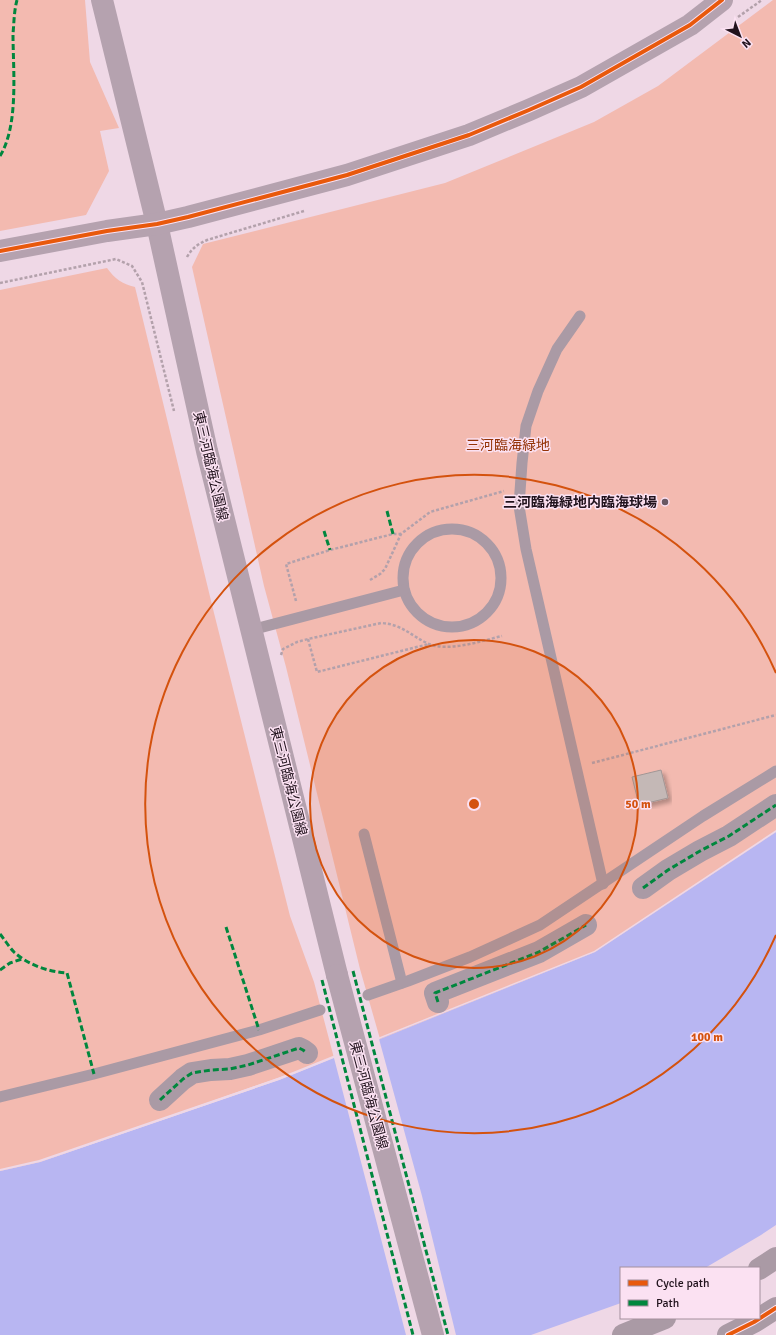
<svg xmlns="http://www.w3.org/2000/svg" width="776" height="1335" viewBox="0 0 776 1335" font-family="Signika,'Noto Sans JP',sans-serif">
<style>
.green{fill:#f3bab0}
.water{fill:#b8b6f2}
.pier{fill:#efd8e6}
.building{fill:#c4b8b6;stroke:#a19695;filter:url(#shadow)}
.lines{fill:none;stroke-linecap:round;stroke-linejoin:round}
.path{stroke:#b3a1ab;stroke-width:2.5;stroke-dasharray:3 2;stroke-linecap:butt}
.lane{stroke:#aa9aa5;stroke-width:11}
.street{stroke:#aa9aa5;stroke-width:22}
.secondary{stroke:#b5a2af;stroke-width:22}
.secondary-bridge{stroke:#b5a2af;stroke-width:22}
.quiet{stroke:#00873e;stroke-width:3;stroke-dasharray:6 3;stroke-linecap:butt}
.cycleway-casing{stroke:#fbe1f2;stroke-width:6}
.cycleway{stroke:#e8590c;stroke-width:4}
.ring{fill:none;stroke:#d4520e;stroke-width:2}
.poi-dot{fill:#695863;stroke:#fbe1f2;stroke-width:1.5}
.labels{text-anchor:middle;stroke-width:3;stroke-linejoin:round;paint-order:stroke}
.park-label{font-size:14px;fill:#933307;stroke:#fbe1f2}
.street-label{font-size:14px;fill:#21131d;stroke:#fbe1f2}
.poi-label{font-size:14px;font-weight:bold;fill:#21131d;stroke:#fbe1f2;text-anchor:end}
.centre{fill:#d4520e;stroke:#fbe1f2;stroke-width:2}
.ring-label{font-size:12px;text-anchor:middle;font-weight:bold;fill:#d4520e;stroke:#fbe1f2;stroke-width:3;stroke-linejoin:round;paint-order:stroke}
</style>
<defs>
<filter id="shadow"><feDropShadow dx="3.5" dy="3.5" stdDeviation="2" flood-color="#0004"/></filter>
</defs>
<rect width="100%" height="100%" fill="#efd8e6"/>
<g class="green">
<polygon points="0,0 85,0 90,62 119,128 100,131 109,171 86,215 0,231"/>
<polygon points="773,0 776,0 776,832 595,952 380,1039 360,969 286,667 264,586 192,267 203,244 445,183 594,122 658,86"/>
<path d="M107,268c8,11 15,16 28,19l79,326 76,303 24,66 20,76 -294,104 -40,9v-881z"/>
</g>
<polygon class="water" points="776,832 776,1225 761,1235 705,1268 621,1268 621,1303 531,1335 0,1335 0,1171 40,1162 279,1080 595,952"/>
<polygon class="pier" points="776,830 776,832 595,952 379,1039 422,1196 456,1335 406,1335 334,1058 279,1080 40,1162 0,1171 0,1169 39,1160 278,1078 594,951"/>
<polygon class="building" points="661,770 668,798 639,805 632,777"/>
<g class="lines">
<g class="path">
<polyline points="738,17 762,0"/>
<path d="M187,257c5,-9 11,-13 20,-17l97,-29"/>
<polyline points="0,283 116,259 132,266 142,282 174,411"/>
<polyline points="370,580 380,574 385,569 401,534 430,512 504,491"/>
<polyline points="296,601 286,564 330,550 393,534 401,534"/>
<polyline points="308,639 317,672 429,644"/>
<path d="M281,655l2,-6 14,-7 11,-3 73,-16c21,1 30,13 48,21 20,8 52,-3 73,-8"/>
<polyline points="592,763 776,715"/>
</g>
<g class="lane">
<polyline points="580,316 557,349 538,391 526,426 522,463 519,506 526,549 603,884"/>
<circle cx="452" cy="578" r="49"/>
<polyline points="251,630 404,590"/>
<polyline points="364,834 402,983"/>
<polyline points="368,995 408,981 470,957 540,925 703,816 776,771"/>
<polyline points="0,1097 94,1074 259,1030 320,1010"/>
</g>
<g class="street">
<polyline points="643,888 668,870 700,851 729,836 776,805"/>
<polyline points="438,1002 435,993 539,952 586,925"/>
<polyline points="160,1100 183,1079 192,1073 211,1070 230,1069 248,1065 299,1048 303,1050 307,1053"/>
<polyline points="759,1269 776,1258"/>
<polyline points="623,1335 665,1318"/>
<polyline points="728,1335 754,1322 776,1308"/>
</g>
<g class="secondary">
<polyline points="102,0 157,224 207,451 337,975"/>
<polyline points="0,251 107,231 157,224 188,217 347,175 469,135 529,110 581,87 690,25 722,0"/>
</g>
<polyline class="secondary-bridge" points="337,975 433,1335"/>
<g class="quiet">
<path d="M0,156c19,-31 13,-86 13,-122 1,-11 1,-23 4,-34"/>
<polyline points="387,511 393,534"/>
<polyline points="324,531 330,550"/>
<polyline points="643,888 668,870 700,851 729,836 776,805"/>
<polyline points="226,927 259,1030"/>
<path d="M0,934c5,6 9,13 14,18 14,13 35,20 53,21l27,101"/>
<polyline points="0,970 10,963 22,959"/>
<polyline points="353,971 448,1335"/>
<polyline points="322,980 413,1335"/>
<polyline points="438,1002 435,993 539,952 586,925"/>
<polyline points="160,1100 183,1079 192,1073 211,1070 230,1069 248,1065 299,1048 303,1050 307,1053"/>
</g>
<g class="cycleway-casing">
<g id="cycleway">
<polyline points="0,251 107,231 157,224 188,217 347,175 469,135 529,110 581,87 690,25 722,0"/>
<polyline points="728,1335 754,1322 776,1308"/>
</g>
</g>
<use href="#cycleway" class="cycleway"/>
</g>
<circle cx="474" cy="804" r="164" fill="#d4520e" fill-opacity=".12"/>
<g class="ring">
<circle cx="474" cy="804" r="164"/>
<path d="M776 935A329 329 0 1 1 776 673"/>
</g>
<circle class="poi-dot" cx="665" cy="502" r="4"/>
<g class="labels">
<g class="park-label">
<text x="508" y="450">三河臨海緑地</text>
</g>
<g class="street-label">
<text transform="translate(211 466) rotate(77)" y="5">東三河臨海公園線</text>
<text transform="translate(289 781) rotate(76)" y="5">東三河臨海公園線</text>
<text transform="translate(369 1095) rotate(75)" y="5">東三河臨海公園線</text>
</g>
<g class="poi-label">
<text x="657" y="507">三河臨海緑地内臨海球場</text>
</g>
</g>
<circle cx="474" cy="804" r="6" class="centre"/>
<g class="ring-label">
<text x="638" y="808">50 m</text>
<text x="707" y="1041">100 m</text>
</g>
<rect x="620" y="1267" width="140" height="52" fill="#fbe1f2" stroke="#a48f9d"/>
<rect x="628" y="1280" width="20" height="6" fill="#e8590c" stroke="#a48f9d"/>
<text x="656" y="1287" font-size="12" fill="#21131d">Cycle path</text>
<rect x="628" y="1300" width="20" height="6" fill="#00873e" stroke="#a48f9d"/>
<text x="656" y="1307" font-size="12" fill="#21131d">Path</text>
<g transform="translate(740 36) rotate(138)" stroke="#fbe1f2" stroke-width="3" paint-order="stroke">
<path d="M0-3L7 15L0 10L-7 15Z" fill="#21131d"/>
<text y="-6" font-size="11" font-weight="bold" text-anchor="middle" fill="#21131d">N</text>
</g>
</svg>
